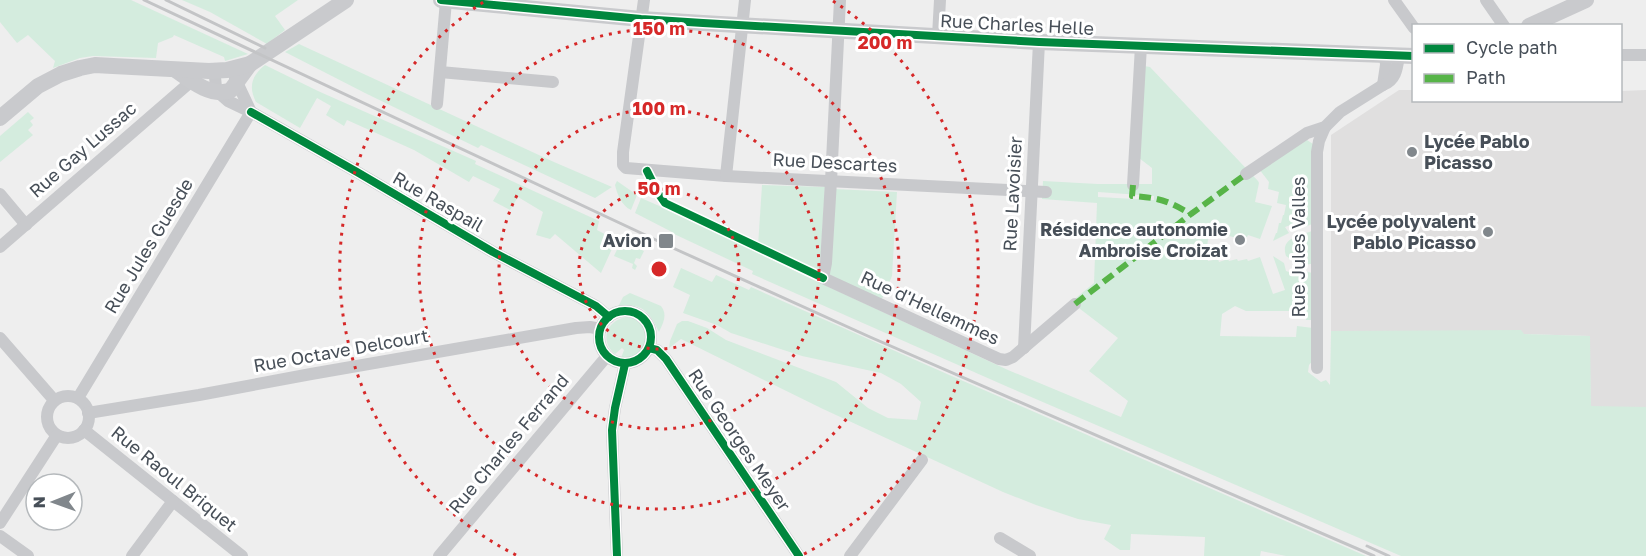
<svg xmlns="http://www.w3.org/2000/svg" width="1646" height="556" viewBox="0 0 1646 556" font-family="'Golos Text',sans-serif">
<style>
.education{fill:#e0dfdf}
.green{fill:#d4ecde;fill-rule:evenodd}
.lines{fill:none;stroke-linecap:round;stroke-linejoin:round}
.street{stroke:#c8c9cc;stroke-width:12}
.secondary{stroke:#c9cacd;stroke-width:16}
.rail{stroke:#c3c4c6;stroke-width:3}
.quiet{stroke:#57b448;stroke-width:6;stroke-dasharray:12 6;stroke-linecap:butt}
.cycleway-casing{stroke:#fff;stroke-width:11}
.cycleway{stroke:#00873e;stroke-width:8}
.ring{fill:none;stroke:#d62828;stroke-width:3;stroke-dasharray:3 6}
.poi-dot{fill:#81878c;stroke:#fff;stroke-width:2}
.labels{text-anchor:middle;stroke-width:6;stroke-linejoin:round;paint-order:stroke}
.street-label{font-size:18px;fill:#474f58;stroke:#fff}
.poi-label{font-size:18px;font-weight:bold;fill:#474f58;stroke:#fff;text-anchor:end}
.centre{fill:#d62828;stroke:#fff;stroke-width:3}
.ring-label{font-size:18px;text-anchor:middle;font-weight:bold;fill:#d62828;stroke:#fff;stroke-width:6;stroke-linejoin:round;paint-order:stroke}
</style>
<rect width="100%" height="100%" fill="#eee"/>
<polygon class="education" points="1399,90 1413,90 1414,100 1620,100 1621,91 1646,90 1646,407 1591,407 1589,336 1524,334 1331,331 1331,135"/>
<g class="green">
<polygon points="0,0 131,0 248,54 225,61 224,57 174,35 173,37 158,43 156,58 93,56 80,58 53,68 55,61 28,35 17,43 0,22"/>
<polygon points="182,0 298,0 275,16 285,30 267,44 210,12"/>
<polygon points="299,44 554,162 612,187 595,198 481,145 478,148 365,93 285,52"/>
<path d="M265,65l53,26 158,70 -1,3 124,57 -2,9 19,10 -15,33 -46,-39 -5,5 -14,-4 7,-23 -25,-15 -8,13 -17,-9 7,-12 -27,-13 -4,6 -55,-32 -67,-30 -3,6 -18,-11 5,-9 -14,-8 -17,30 -44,-26c-8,-15 -4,-27 9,-37z"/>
<path d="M1144,66l6,1 108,114 1,2 -4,19 17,4 -12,33 -12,-4 -1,2 -9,-2 -1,3 -8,-2 -1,2 -19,-3 -3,16 2,10 10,-2 1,3 9,-3 1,2 8,-2 1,2 9,-2 1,2 12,-4 13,37 12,-4 -12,-34 11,7 2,8 9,3 -1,-6 18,5 1,47h-7l-1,-9h-59l-11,-5 -13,8 -2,22 76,1 1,-11 16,2 1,31 -5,6 -1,7 13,10 5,-2 4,5 1,-54 190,-1 3,4 66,2 1,70 55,1v149h-245l-393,-169 -256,-113 1,-3 -81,-38v-1l-37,-19 6,-15 39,17 136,66 192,89 113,47 7,-16 -39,-30 29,-33 -47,-36 23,-19 3,-80 -55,-4 1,-18 55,3h54v-16l-13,-10zM1098,192l56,4v4l-56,-3z"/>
<polygon points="28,112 34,118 30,121 33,125 28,130 33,135 0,162 0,136"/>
<polygon points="1307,140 1313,144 1312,224 1305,227 1299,222 1285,227 1289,233 1273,241 1276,233 1277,233 1279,223 1281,223 1283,215 1284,215 1286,205 1277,203 1279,192 1268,189 1269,182 1259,169"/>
<path d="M617,181l20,14 -6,15c-9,-4 -14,-16 -16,-25z"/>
<polygon points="762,185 825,187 820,267 818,270 810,270 758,246"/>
<polygon points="834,189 897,192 892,276 881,301 830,275"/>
<path d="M1312,231v33c-10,1 -18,-3 -26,-8 -6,-18 13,-20 26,-25z"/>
<polygon points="621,241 644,251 640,259 636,258 634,263 637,266 635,270 632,268 633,264 614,256"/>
<polygon points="681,268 712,282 716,275 749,290 751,287 947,374 1366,556 1286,556 1261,551 1260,556 1204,556 1205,537 1131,534 1130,550 1120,550 1104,539 1111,525 1078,519 1036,505 1003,492 823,409 681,339 669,348 670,341 677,324 682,321 688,321 707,328 726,340 836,382 868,408 888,418 917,420 921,402 901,384 881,373 802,356 731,333 717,325 683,313 690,295 673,287"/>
<path d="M630,293l31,13c7,9 2,17 -2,26 -9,-19 -17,-31 -41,-25l5,-10z"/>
<path d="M626,317c31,4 26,45 -5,41l3,-8 -2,-2 -7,6c-16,-13 -8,-34 11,-37z"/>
</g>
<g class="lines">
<g class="street">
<polyline points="644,0 623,152 623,165 626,168 726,176 1046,192"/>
<polyline points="840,0 831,181 826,263 823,278 999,359 1006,360 1013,357 1075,304"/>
<polyline points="1394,0 1414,28"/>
<polyline points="1486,0 1504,26"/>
<polyline points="938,36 940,0"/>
<polyline points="1620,55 1646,55"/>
<polyline points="217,71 215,77 216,87 219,93 228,101 251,112 357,172 493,252 596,306 609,317"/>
<polyline points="440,72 553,82"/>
<polyline points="235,78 251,112"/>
<polyline points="1383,85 1386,65 1385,55"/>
<polyline points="437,104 446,1"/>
<path d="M1246,174l61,-41 18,-6 15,-15 43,-27c13,-5 14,-16 16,-30"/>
<polyline points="726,176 745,0"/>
<polyline points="1133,185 1141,46"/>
<polyline points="0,194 26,225"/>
<polyline points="0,247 187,85 195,75"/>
<circle cx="625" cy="337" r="26"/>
<polyline points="0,338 54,400"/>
<polyline points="649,348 657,350 666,359 799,556"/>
<polyline points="1024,348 1039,42"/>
<polyline points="1317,368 1317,152 1319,141 1325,127"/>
<circle cx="68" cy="417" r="21"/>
<polyline points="78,398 251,112"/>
<polyline points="88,413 199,395 311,374 576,328 590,327 601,329"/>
<polyline points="84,430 242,556"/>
<polyline points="0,523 57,435"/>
<polyline points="0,536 28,556"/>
<polyline points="1000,538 1030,556"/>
<polyline points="132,556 173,501"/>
<polyline points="439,556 607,356"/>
<polyline points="617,556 612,430 615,408 625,364"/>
<polyline points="850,556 922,460"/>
</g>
<g class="secondary">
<polyline points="441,0 641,19 703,23 1039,42 1414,56"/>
<polyline points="1529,26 1586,0"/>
<path d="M177,71c15,11 36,27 54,19l19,-26"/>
<polyline points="0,118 38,86 61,74 80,68 95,65 113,66 209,71 227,70 250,64 346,0"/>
</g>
<g class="rail">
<polyline points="144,0 673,248 870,337 1374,556"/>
<polyline points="166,0 265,48"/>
<polyline points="1367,546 1389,556"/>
</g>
<g class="quiet">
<path d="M1133,185l-1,11c28,2 34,4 59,18"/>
<polyline points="1075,304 1191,214 1246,174"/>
</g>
<g class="cycleway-casing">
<g id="cycleway">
<polyline points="441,0 641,19 703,23 1039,42 1414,56"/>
<polyline points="251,112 357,172 493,252 596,306 609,317"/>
<polyline points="647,171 658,193 665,203 823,278"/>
<circle cx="625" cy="337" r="26"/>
<polyline points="649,348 657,350 666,359 799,556"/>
<polyline points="617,556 612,430 615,408 625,364"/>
</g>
</g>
<use href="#cycleway" class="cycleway"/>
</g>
<g class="ring">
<circle cx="659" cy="269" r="80"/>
<circle cx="659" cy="269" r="160"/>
<circle cx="659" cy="269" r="240"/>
<path d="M516 555A320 320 0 0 1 485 1M833 1A320 320 0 0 1 802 555"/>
</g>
<g class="poi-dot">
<circle cx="1412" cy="152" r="6"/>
<circle cx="1488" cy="232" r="6"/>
<circle cx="1240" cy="240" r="6"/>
<rect x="658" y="233" width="16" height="16" rx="3"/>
</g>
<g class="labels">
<g class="street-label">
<text transform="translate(1017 25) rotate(3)" y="6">Rue Charles Helle</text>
<text transform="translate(83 150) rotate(-41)" y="6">Rue Gay Lussac</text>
<text transform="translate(835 163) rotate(3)" y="6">Rue Descartes</text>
<text transform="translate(1013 194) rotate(-87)" y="6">Rue Lavoisier</text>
<text transform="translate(438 202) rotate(30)" y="6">Rue Raspail</text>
<text transform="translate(149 246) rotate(-59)" y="6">Rue Jules Guesde</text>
<text transform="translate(1299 247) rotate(-90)" y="6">Rue Jules Valles</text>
<text transform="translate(930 308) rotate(25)" y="6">Rue d'Hellemmes</text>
<text transform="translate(341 351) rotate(-10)" y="6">Rue Octave Delcourt</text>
<text transform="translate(739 440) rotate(56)" y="6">Rue Georges Meyer</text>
<text transform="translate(509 444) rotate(-50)" y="6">Rue Charles Ferrand</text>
<text transform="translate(174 479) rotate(39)" y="6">Rue Raoul Briquet</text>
</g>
<g class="poi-label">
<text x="1424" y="148" text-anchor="start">Lycée Pablo<tspan x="1424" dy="21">Picasso</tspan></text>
<text x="1476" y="228">Lycée polyvalent<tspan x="1476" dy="21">Pablo Picasso</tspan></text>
<text x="1228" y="236">Résidence autonomie<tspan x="1228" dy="21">Ambroise Croizat</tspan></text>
<text x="652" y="247">Avion</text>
</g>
</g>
<circle cx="659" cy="269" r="9" class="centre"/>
<g class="ring-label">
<text x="659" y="35">150 m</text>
<text x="885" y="49">200 m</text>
<text x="659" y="115">100 m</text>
<text x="659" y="195">50 m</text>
</g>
<rect x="1412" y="24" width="210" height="78" fill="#ffffff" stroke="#b5b9bc" stroke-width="1.5"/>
<rect x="1424" y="44" width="30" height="9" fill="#00873e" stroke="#b5b9bc" stroke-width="1.5"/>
<text x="1466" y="54" font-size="18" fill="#474f58">Cycle path</text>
<rect x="1424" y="74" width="30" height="9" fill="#57b448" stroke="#b5b9bc" stroke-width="1.5"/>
<text x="1466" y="84" font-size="18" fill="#474f58">Path</text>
<g transform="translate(54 502) rotate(269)"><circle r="28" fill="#ffffff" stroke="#b5b9bc" stroke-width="1.5"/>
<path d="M0-4.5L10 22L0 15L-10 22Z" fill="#81878c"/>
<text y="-9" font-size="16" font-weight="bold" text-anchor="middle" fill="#474f58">N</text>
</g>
</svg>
